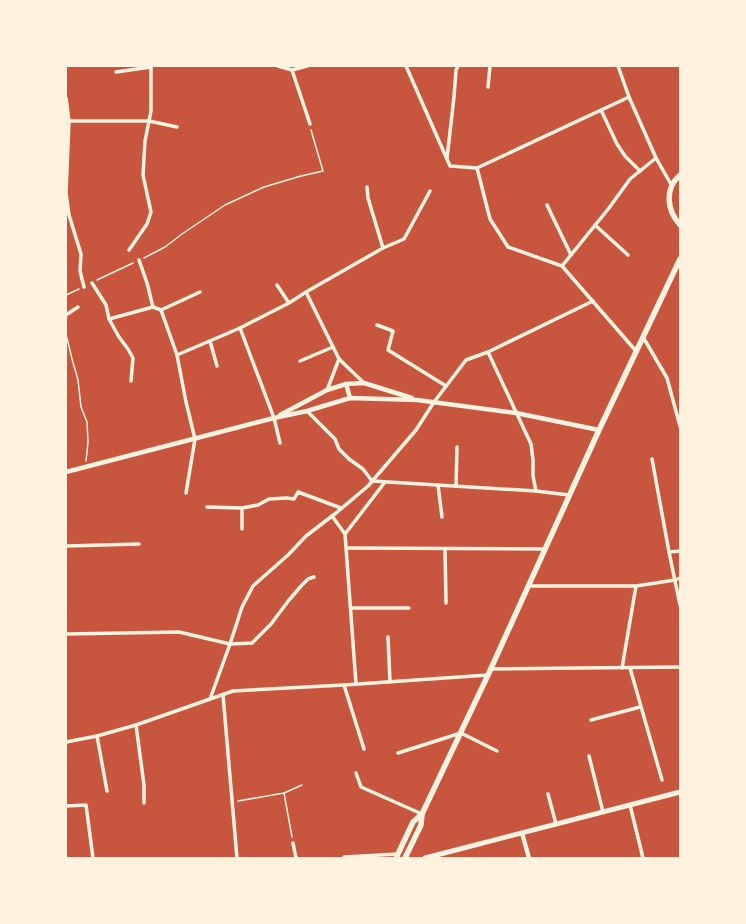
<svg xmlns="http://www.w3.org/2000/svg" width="746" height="924" viewBox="0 0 746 924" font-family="Inter,sans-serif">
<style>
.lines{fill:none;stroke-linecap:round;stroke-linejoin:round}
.path{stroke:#fff3e0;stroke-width:1.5}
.minor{stroke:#fff3e0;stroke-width:3.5}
.tertiary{stroke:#fff3e0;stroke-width:4.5}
.secondary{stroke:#fff3e0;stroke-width:5}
.primary{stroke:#fff3e0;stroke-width:5.5}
</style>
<rect width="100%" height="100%" fill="#c8553d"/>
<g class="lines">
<g class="path">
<polyline points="144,258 165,247 182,234 225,205 264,187 301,176 323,171 311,130"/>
<polyline points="97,280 133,263"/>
<polyline points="66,295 79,289"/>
<polyline points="66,336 67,338 72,359 78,380 81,407 87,422 88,442 86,461"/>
<polyline points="284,793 292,837"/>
<polyline points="238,801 284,793 302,785"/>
</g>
<g class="minor">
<polyline points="278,66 292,70 307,66"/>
<polyline points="406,66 450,166 477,168 629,97"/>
<polyline points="618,66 629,97 656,158 672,186"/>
<polyline points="292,70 310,124"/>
<polyline points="116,72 151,67"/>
<polyline points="488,87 490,66"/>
<polyline points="66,98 69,121 66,193 69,215 81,254 80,271 84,287"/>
<polyline points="601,110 617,144 625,156 640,171"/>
<polyline points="69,121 149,121 177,127"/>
<polyline points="447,158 454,97 456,70 458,66"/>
<polyline points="477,168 490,219 508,247 562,266 636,351"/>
<polyline points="547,205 571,255"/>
<polyline points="595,225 628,255"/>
<polyline points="383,248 404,239 430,191"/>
<polyline points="129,250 147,224 151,212 143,175 145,141 151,111 151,66"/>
<polyline points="139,260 147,283 153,307 161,310 177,355 186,402 195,439 186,493"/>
<polyline points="562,266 609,208 630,179 656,158"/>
<polyline points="92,283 106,305 109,319 119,337 128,349 133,358 131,381"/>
<polyline points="277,285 289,303"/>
<polyline points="306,292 339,359 364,383"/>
<polyline points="161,310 200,292"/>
<polyline points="66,315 78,307"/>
<polyline points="109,319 153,307"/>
<polyline points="377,325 393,331 388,350 446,386"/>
<polyline points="240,328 274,418 280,443"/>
<polyline points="643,337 667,378 680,426"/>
<polyline points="210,341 217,366"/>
<polyline points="488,352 531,444 533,460 533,476 536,491"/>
<polyline points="177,355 240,328 289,303 306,292 383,248 368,198 367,187"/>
<polyline points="300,361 333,347"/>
<polyline points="327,390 339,359"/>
<polyline points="307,411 335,439 339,449 349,459 363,469 372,481"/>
<polyline points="652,459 669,552 680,605"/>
<polyline points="372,481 536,491 569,495"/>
<polyline points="438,485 442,517"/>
<polyline points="456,486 457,447"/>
<polyline points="207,507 242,508 258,505 269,499 287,498 294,499 298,492 341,508"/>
<polyline points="332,516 345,534 356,684"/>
<polyline points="242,529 242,508"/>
<polyline points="345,534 385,482"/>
<polyline points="66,546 139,544"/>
<polyline points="347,548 544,549"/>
<polyline points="445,549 446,603"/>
<polyline points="669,552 680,551"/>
<polyline points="528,586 636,586 675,580 680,578"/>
<polyline points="351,608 409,608"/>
<polyline points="66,634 179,632 230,644 252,643 271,624 289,600 302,585 308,579 314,577"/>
<polyline points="388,637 390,682"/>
<polyline points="622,668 636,586"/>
<polyline points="630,668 662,780"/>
<polyline points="490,669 680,667"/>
<polyline points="344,685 364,749"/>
<polyline points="223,695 237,858"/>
<polyline points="210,699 230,644 242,607 253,586 288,555 306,536 336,513 368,486 416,430 434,402 466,360 488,352 593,301"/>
<polyline points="591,720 640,707"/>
<polyline points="136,725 144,785 144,803"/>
<polyline points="97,736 107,791"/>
<polyline points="66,742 97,736 136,725 233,691 344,685 488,675"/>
<polyline points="398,753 461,733 497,751"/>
<polyline points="589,756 603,812"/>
<polyline points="356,773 361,787 422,814"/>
<polyline points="548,794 556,824"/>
<polyline points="630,805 643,858"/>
<polyline points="66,806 86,805 93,858"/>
<polyline points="293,843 296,858"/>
<polyline points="344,857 398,854"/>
</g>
<g class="tertiary">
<polyline points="346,384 350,398"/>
<polyline points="280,415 327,390 346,384 364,383 412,398"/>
<polyline points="66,472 274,418 307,411 350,398 417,400 516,413 599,430"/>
<polyline points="522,833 529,858"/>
</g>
<polyline class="secondary" points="425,858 680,792"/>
<g class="primary">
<path d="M680,175c-16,14 -13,35 0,50"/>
<polyline points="396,858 413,822 422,814"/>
<polyline points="405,858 421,825 422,814 488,675 599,430 680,259"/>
</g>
</g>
<rect width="746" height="924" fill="none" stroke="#fff3e0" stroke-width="134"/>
</svg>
